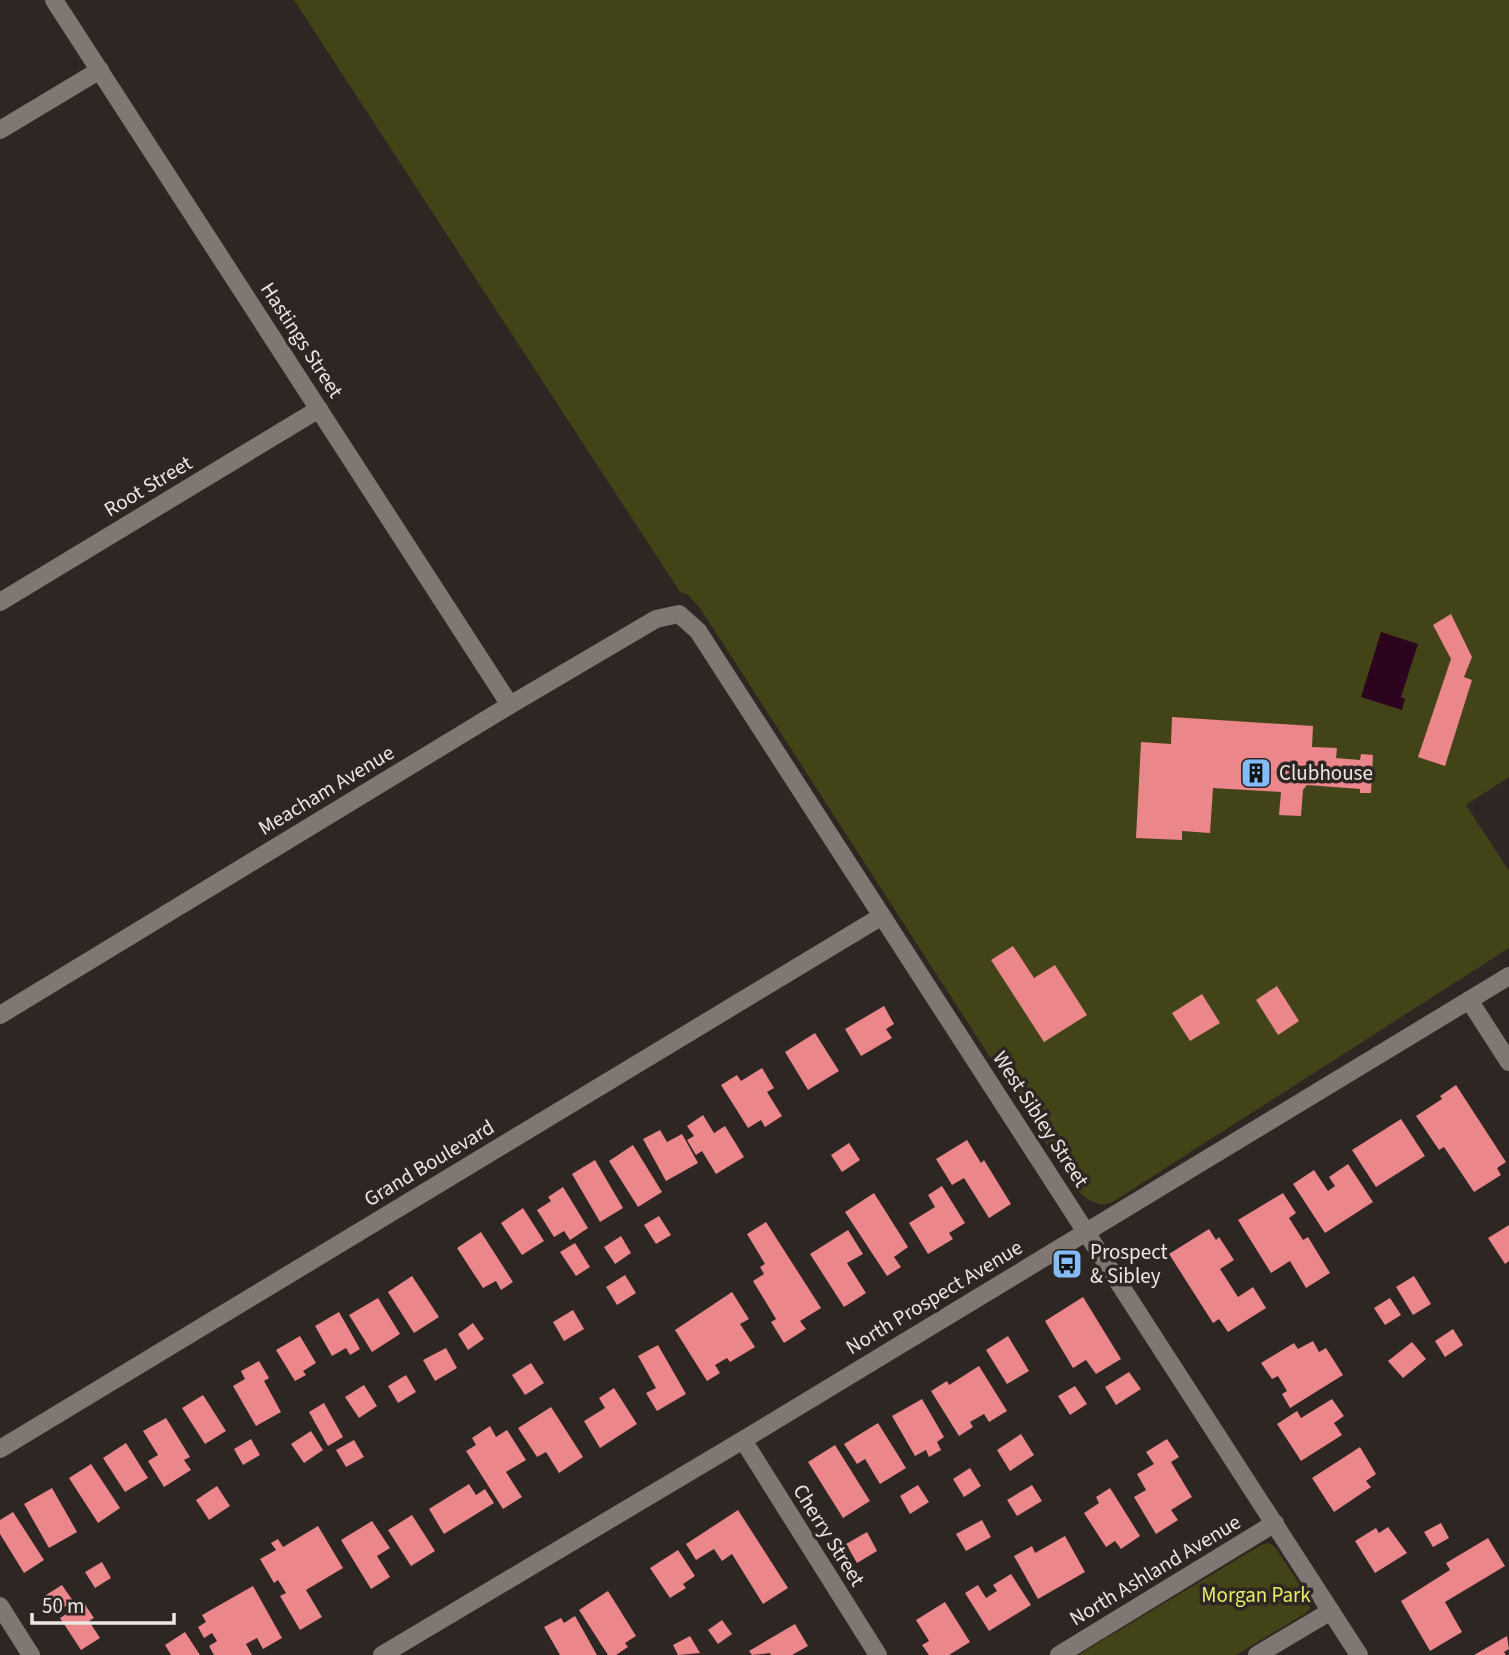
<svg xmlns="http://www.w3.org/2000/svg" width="1509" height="1655" viewBox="0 0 1509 1655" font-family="'Source Sans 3',sans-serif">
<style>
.green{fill:#424417}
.water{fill:#2c041e}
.building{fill:#eb868b}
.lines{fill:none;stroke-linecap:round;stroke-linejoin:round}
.minor{stroke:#807772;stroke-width:18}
.labels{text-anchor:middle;stroke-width:7;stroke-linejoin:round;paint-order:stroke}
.street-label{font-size:21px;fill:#ece7e4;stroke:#2e2622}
.poi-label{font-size:21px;fill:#ece7e4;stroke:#2e2622;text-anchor:start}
.park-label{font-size:21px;fill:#e7ec69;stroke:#2e2622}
</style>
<rect width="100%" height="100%" fill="#2e2622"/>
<g class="green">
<path d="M294,0h1215v777l-43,28 43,66v77l-398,255c-18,5 -31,-9 -41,-22l-370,-573 -13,-14 -7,-2z"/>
<polygon points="1268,1543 1275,1547 1308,1597 1310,1608 1306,1613 1236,1655 1078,1655 1261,1545"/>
</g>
<polygon class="water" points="1381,632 1418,644 1401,697 1405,699 1402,710 1361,697"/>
<g class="building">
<polygon points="1451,614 1472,657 1464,677 1472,680 1445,766 1418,757 1451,659 1433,625"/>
<polygon points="1172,717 1313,726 1312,747 1337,748 1336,758 1360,760 1361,754 1373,755 1371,793 1360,793 1360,789 1307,785 1303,790 1301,816 1279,815 1281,792 1213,788 1210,833 1182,831 1182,840 1136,838 1141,742 1171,744"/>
<polygon points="1013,946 1034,978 1055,965 1087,1015 1044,1042 991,960"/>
<polygon points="1277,986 1299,1021 1278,1035 1256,1000"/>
<polygon points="1202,994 1220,1023 1190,1041 1172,1013"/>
<polygon points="884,1006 894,1024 886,1029 892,1038 861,1056 845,1029"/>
<polygon points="815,1033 839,1071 808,1090 785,1052"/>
<polygon points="762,1068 774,1088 767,1092 782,1116 765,1127 761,1120 748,1128 721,1085 737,1075 741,1081"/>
<polygon points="1456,1085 1506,1162 1497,1168 1501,1175 1474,1192 1444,1147 1439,1150 1416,1116 1442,1099 1440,1096"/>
<polygon points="703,1115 714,1133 725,1126 744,1157 716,1174 702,1151 696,1155 687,1140 694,1136 687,1126"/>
<polygon points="1401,1119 1425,1156 1376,1187 1352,1150"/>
<polygon points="660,1130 667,1142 682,1134 698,1163 666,1181 643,1139"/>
<polygon points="967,1140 981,1163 984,1160 1011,1204 989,1218 964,1178 952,1185 936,1159"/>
<polygon points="849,1143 860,1160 842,1172 831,1155"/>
<polygon points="633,1145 662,1192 638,1207 609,1161"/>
<polygon points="595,1160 623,1208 600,1222 572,1174"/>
<polygon points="1348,1164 1373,1202 1325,1233 1293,1184 1314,1170 1328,1191 1335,1186 1329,1177"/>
<polygon points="942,1186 965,1223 949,1233 953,1239 928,1254 909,1223 935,1207 928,1195"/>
<polygon points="563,1187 588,1228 570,1240 564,1231 554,1237 537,1210 551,1201 548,1197"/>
<polygon points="874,1193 908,1247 894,1257 901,1267 887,1276 845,1212"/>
<polygon points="1283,1193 1296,1213 1289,1218 1303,1240 1308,1237 1330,1273 1306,1288 1290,1261 1271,1273 1238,1220"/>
<polygon points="523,1208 544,1241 522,1255 501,1223"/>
<polygon points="659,1216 671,1235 656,1244 644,1225"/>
<polygon points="766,1222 821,1308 800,1321 806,1329 784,1343 771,1322 776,1319 753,1281 764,1274 760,1267 765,1264 747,1234"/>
<polygon points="1509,1225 1509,1261 1505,1264 1488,1238"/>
<polygon points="1209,1229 1216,1240 1219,1237 1234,1260 1220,1269 1238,1297 1253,1287 1266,1308 1228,1332 1219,1319 1213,1323 1169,1254"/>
<polygon points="848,1230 863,1254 847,1263 866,1293 844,1307 810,1254"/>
<polygon points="481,1232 513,1282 501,1290 496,1281 483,1288 457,1248"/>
<polygon points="621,1236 631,1253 615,1264 604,1247"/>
<polygon points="575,1243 590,1267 576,1276 560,1252"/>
<polygon points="625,1275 636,1293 617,1305 606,1287"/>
<polygon points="412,1276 439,1317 414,1333 388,1292"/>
<polygon points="1414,1276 1431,1304 1413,1315 1396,1287"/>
<polygon points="732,1292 749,1319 740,1324 755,1347 730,1362 727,1358 715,1365 720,1373 707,1381 675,1330"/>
<polygon points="1083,1297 1121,1359 1096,1374 1086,1360 1073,1368 1045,1321"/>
<polygon points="378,1298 400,1334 372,1352 349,1315"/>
<polygon points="1390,1298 1401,1315 1385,1325 1374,1308"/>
<polygon points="573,1310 584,1329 564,1341 553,1322"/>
<polygon points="339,1312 360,1349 350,1355 346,1348 332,1356 315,1326"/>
<polygon points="473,1323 484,1339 468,1350 458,1334"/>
<polygon points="1453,1329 1463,1345 1445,1357 1435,1341"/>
<polygon points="300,1336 316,1363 303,1371 306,1375 295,1381 276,1350"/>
<polygon points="1008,1336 1029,1371 1007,1384 986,1350"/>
<polygon points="1313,1341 1319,1352 1326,1348 1343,1375 1290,1408 1282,1394 1287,1391 1278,1376 1272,1379 1261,1363 1294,1343 1298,1349"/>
<polygon points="1412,1342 1426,1359 1403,1378 1388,1361"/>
<polygon points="658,1345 686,1394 657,1411 646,1393 656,1388 638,1356"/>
<polygon points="446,1348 457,1368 435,1381 423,1360"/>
<polygon points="259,1361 269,1378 264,1381 281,1412 256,1426 233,1386 245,1379 241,1371"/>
<polygon points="531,1363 544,1383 525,1395 512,1375"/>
<polygon points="979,1366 1007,1411 989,1422 984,1414 970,1422 973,1427 959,1436 931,1391 947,1381 949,1385"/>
<polygon points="1129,1372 1141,1389 1116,1405 1105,1387"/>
<polygon points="406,1375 416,1392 398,1403 388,1386"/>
<polygon points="364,1385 377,1406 359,1418 345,1397"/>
<polygon points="1075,1386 1087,1404 1070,1415 1058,1396"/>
<polygon points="614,1388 637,1424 600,1448 584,1421 605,1408 599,1398"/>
<polygon points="203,1395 226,1431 205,1444 182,1408"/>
<polygon points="922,1399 944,1437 937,1442 941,1450 929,1457 926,1450 915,1456 892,1416"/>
<polygon points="1332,1399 1344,1416 1334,1423 1342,1435 1301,1461 1277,1424 1297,1411 1301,1418"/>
<polygon points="324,1403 343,1437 328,1446 309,1412"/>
<polygon points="551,1407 583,1457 559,1473 546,1452 537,1457 518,1428"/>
<polygon points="166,1418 190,1457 184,1460 191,1470 164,1487 148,1461 158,1455 143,1431"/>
<polygon points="878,1423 906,1468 880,1484 865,1459 857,1464 844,1444"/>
<polygon points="490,1426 496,1437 507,1430 526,1460 506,1472 522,1497 503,1509 466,1451 476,1445 472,1438"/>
<polygon points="311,1431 323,1450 304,1463 291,1444"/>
<polygon points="1021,1434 1034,1455 1010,1471 997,1450"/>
<polygon points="251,1439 260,1455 243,1465 234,1449"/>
<polygon points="1167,1439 1179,1457 1171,1462 1192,1497 1171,1510 1178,1520 1156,1534 1134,1497 1146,1490 1137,1474 1154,1464 1146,1452"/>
<polygon points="354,1440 364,1457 346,1467 336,1450"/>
<polygon points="126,1443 148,1478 125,1492 103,1458"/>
<polygon points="835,1445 870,1501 843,1518 808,1462"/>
<polygon points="1360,1447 1376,1474 1366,1481 1371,1487 1334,1512 1312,1478"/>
<polygon points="91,1464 120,1508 98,1523 69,1478"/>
<polygon points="970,1468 981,1486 964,1497 953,1479"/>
<polygon points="469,1484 476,1495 485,1489 494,1503 444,1534 429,1509"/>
<polygon points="918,1485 929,1502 910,1514 900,1496"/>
<polygon points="1032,1485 1042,1501 1017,1516 1007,1500"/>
<polygon points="217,1486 230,1506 209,1520 196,1500"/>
<polygon points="52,1488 77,1532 49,1548 24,1504"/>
<polygon points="1110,1488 1140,1536 1121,1549 1115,1541 1106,1547 1084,1513 1099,1503 1096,1497"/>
<polygon points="738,1510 788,1588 763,1604 732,1554 722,1561 714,1549 696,1560 686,1544"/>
<polygon points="13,1512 44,1560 24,1573 0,1534 0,1520"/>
<polygon points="412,1515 435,1551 411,1566 388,1530"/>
<polygon points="982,1520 991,1537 966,1551 956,1534"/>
<polygon points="372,1521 390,1548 377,1556 390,1577 371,1589 341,1540"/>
<polygon points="1441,1523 1449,1538 1433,1547 1424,1532"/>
<polygon points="318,1526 343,1568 306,1590 322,1617 300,1630 280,1596 286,1593 278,1580 274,1583 260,1559 276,1550 271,1543 278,1539 283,1547"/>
<polygon points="1388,1527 1407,1553 1375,1573 1355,1541 1376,1528 1379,1533"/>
<polygon points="867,1532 877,1551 857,1563 846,1544"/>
<polygon points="1065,1536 1085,1572 1038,1599 1014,1556 1032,1546 1035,1553"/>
<polygon points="1488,1538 1505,1566 1445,1602 1462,1632 1430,1651 1401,1601 1450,1570 1446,1563"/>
<polygon points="678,1550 695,1576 683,1584 686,1588 670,1598 650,1568"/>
<polygon points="102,1562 111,1578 95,1588 85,1572"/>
<polygon points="1011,1574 1031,1605 989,1631 965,1593 978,1585 986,1598 997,1591 993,1585"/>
<polygon points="62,1585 73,1601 57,1612 46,1595"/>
<polygon points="253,1586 282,1638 263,1649 257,1638 246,1644 252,1655 214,1655 209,1646 217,1641 212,1633 204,1638 198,1627 206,1622 202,1615"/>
<polygon points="608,1591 636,1636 625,1643 628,1647 616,1655 608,1655 579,1610"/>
<polygon points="945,1602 970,1642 949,1655 929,1655 922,1645 929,1641 916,1620"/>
<polygon points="84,1603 94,1618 89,1621 100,1638 81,1650 60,1618"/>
<polygon points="575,1616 597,1655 560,1655 544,1627 561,1618 564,1623"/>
<polygon points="722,1620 732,1634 718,1644 708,1630"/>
<polygon points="795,1624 808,1646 792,1655 771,1655 770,1653 752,1655 749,1651"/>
<polygon points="185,1632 200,1655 171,1655 165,1645"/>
<polygon points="690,1636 700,1653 678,1655 673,1645"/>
<polygon points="1507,1636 1509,1649 1504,1652 1506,1655 1474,1655"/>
</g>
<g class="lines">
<g class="minor">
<polyline points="54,0 510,705"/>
<polyline points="0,130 100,70"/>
<polyline points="0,602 319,409"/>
<polyline points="1469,1000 1509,1062"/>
<polyline points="0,1015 510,705 656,619 679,614 698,631 1359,1655"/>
<polyline points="743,1440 878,1655"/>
<polyline points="0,1449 882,916"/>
<polyline points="0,1606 31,1655"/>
<polyline points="382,1655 743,1440 1509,976"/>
<polyline points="1059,1655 1275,1523"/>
<polyline points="1257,1655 1331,1611"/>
</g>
</g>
<defs>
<g id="building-square" transform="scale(1.575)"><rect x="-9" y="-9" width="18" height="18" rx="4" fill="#84bcfb" stroke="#2e2622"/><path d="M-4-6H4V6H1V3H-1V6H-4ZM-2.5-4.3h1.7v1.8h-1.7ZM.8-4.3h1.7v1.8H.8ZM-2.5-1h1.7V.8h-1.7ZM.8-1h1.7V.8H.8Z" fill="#111"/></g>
<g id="bus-square" transform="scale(1.575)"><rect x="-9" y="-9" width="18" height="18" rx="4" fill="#84bcfb" stroke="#2e2622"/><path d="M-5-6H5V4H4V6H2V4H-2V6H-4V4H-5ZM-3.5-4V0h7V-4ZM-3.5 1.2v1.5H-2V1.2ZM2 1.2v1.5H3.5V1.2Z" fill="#111"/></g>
</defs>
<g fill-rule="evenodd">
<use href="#building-square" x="1256" y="773"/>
<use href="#bus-square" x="1067" y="1264"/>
</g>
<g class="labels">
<g class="street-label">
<text transform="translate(302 340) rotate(57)" y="7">Hastings Street</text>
<text transform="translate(148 486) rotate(-31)" y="7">Root Street</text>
<text transform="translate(326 790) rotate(-31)" y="7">Meacham Avenue</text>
<text transform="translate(1041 1119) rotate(57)" y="7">West Sibley Street</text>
<text transform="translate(429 1163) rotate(-31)" y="7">Grand Boulevard</text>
<text transform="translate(934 1297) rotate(-31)" y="7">North Prospect Avenue</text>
<text transform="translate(829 1535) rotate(58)" y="7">Cherry Street</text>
<text transform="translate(1155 1570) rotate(-31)" y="7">North Ashland Avenue</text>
</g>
<g class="poi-label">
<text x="1279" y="780">Clubhouse</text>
<text x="1090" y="1259">Prospect<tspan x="1090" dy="24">&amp; Sibley</tspan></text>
</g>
<g class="park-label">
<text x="1256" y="1602">Morgan Park</text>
</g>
</g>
<path d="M32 1613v10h142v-10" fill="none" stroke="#ece7e4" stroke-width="3.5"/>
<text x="42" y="1613" font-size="21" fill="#ece7e4" stroke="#2e2622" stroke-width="5" paint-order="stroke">50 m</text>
</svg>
